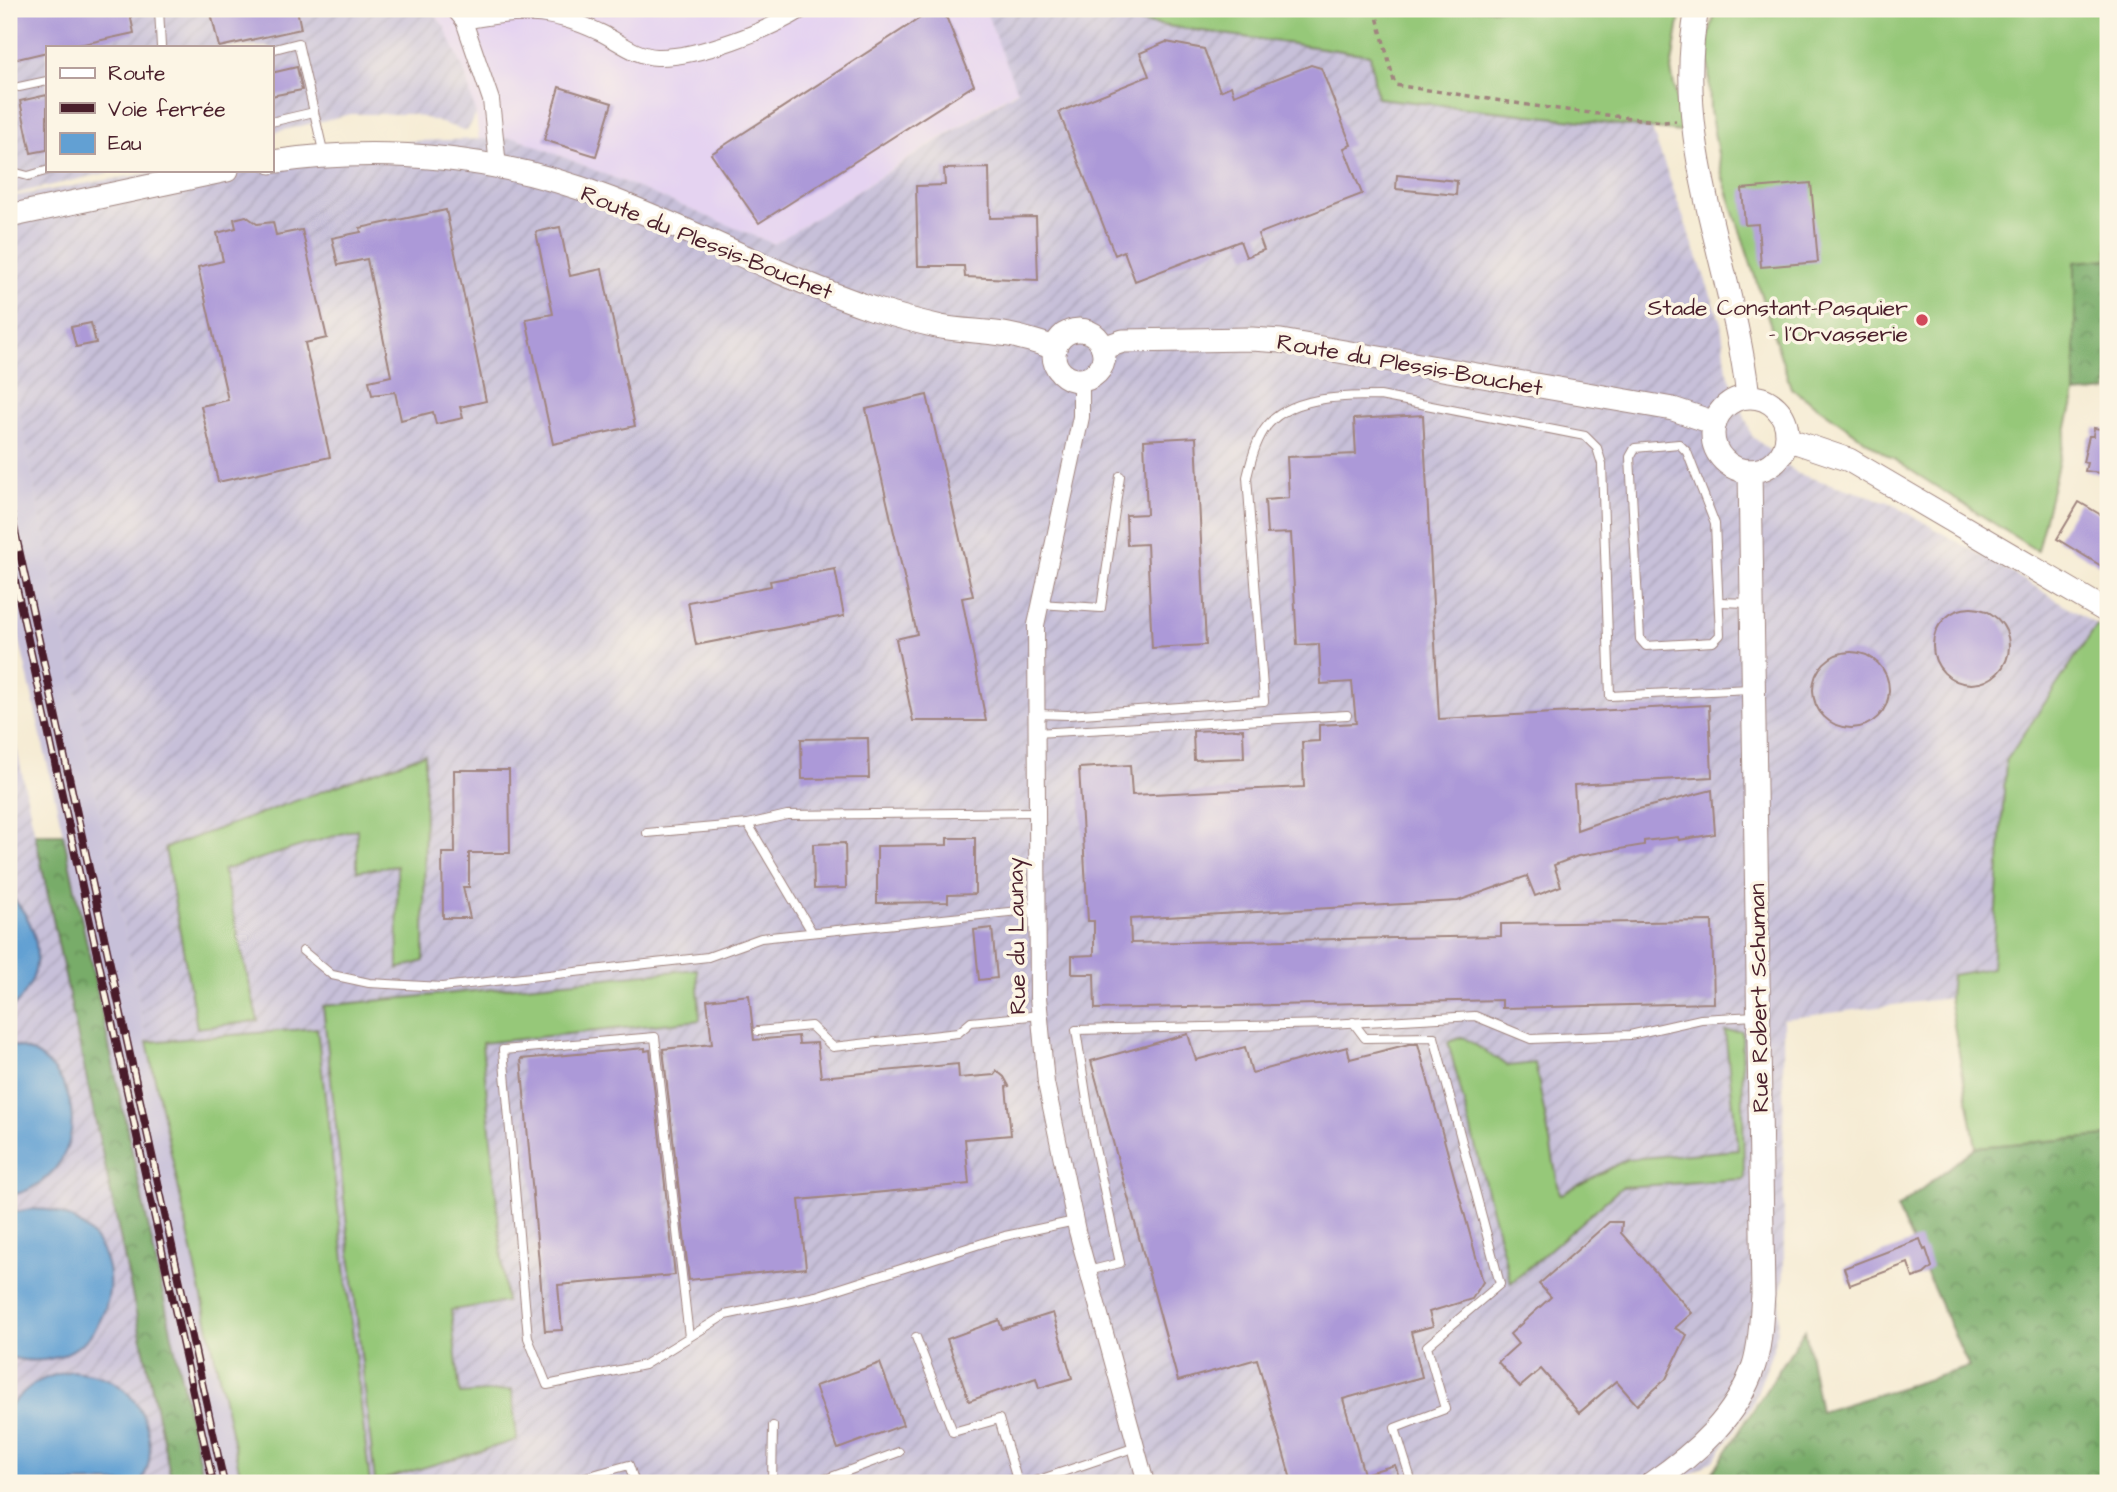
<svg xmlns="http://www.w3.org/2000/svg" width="2117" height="1492" viewBox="0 0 2117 1492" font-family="'Architects Daughter',sans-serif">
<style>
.built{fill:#e5d3f1}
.industrial{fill:url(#industrial-furrows)}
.railway{fill:#c7c0d9}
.grass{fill:#96c879;stroke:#707452;stroke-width:2}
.forest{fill:url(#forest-crowns);stroke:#61664a;stroke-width:2}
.water{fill:#62a0d3;stroke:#56607f;stroke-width:2}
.building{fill:#ac99d8}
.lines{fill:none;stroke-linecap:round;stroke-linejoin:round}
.lane-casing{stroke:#a0857f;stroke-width:10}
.street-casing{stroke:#a0857f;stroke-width:18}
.secondary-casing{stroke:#a0857f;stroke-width:25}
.path{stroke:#a0857f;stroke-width:3.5;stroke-dasharray:5 5;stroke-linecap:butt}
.lane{stroke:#fff;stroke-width:8}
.street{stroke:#fff;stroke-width:16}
.secondary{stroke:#fff;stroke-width:23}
.rail-casing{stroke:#4a1f2b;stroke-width:8}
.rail{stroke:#fcf5e5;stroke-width:5;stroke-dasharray:16;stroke-linecap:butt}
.poi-dot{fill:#d1495b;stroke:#fcf5e5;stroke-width:2.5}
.labels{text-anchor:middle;stroke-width:7;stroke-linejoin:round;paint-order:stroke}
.street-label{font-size:23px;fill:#4a1f2b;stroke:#fcf5e5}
.poi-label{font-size:23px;fill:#4a1f2b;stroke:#fcf5e5;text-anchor:end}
</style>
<defs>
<pattern id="industrial-furrows" width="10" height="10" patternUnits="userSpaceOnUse" patternTransform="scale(1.75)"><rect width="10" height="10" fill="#c7c0d9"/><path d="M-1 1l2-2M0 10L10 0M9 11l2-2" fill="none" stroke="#aca5ba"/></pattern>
<pattern id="forest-crowns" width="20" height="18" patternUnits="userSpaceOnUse" patternTransform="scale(1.75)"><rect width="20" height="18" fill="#78ac69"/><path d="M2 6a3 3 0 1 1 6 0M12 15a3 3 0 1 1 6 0" fill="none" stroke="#648b57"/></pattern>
</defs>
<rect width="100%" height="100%" fill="#fcf5e5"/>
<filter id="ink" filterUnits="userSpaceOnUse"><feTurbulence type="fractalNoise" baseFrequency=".0143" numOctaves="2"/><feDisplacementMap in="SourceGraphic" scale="14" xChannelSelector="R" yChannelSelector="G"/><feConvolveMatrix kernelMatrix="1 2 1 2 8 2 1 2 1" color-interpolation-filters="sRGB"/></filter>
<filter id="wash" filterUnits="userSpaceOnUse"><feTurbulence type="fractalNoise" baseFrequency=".00686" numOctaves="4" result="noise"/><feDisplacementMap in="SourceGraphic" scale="28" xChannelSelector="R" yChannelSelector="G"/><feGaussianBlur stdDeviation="1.57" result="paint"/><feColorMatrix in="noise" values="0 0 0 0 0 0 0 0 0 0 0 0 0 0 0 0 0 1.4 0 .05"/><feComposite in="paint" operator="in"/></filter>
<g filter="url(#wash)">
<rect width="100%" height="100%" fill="#f5ebd3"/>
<polygon class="built" points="430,9 985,9 1017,90 774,244 517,138 479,139 476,115 444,26"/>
<g class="industrial">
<polygon points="9,9 430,9 444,26 464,70 476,115 467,131 412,114 351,114 271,133 271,47 47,47 47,170 119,170 9,195"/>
<polygon points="985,9 1113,9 1118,20 1370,55 1377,98 1651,127 1721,323 1727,370 1752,436 1798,474 1889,502 2036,587 2097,625 2006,761 1992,969 1951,975 1949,998 1783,1019 1784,1273 1775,1344 1753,1404 1715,1459 1677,1483 370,1483 317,1028 147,1042 9,361 9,197 166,170 271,170 271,152 316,144 517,138 774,244 1017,91"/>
<polygon points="9,712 116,1216 172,1483 9,1483"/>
</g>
<polygon class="railway" points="9,361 147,1042 242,1483 204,1483 84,927 9,593"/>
<g class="grass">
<polygon points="1113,9 1681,9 1671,70 1683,132 1377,98 1370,55 1118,19"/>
<polygon points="1716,9 2108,9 2108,259 2075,263 2075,394 2037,551 1879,450 1791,388 1722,175 1710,111 1708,39"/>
<polygon points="2097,625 2108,632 2108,1136 1976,1147 1949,998 1951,975 1992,968 2006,761"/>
<polygon points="425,754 424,961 398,969 397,866 357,871 357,829 223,870 258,1021 197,1028 165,848"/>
<polygon points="697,969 700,1020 482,1043 506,1302 451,1310 460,1394 512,1390 517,1440 375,1482 323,1006"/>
<polygon points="317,1028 370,1483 242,1483 147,1042"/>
<polygon points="1725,1031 1742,1031 1744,1179 1622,1187 1511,1283 1448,1042 1463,1037 1508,1066 1535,1063 1560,1195 1627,1159 1738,1150"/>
</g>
<g class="forest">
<polygon points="2108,259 2108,391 2075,394 2075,262"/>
<polygon points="35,834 63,834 204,1483 172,1483"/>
<polygon points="2108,1136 2108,1483 1714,1483 1709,1478 1805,1330 1820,1412 1969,1367 1897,1208 1976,1147"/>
</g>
<g class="water">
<path d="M9,894c35,35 39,83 0,117z"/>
<path d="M9,1045c63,8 84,91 38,132 -10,9 -24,17 -38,18z"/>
<path d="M31,1209c8,1 18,0 26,3 94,35 51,172 -48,145v-144z"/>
<path d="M71,1371c16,2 33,4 47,14 30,21 41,66 23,98h-132v-76c20,-23 32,-30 62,-36z"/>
</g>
<g id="blocks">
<g class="building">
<polygon points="9,9 129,9 134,33 70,47 47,47 47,52 9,61"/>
<polygon points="210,9 297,9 301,29 219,47"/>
<polygon points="934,9 943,9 974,85 759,223 711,154"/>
<polygon points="1166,42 1204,49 1220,91 1231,86 1234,95 1311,65 1321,68 1351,145 1344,148 1362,194 1258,234 1264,250 1246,257 1240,241 1135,281 1124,251 1115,255 1059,112 1149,76 1140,53"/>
<polygon points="297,67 302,90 271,96 271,73"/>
<polygon points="559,87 612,103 596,156 544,140"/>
<polygon points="47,95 47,150 31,153 20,101"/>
<polygon points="989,168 990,218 1036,217 1038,280 965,277 964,266 918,266 916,186 945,185 944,169"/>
<polygon points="1397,175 1457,181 1456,195 1396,189"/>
<polygon points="1811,183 1818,262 1761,267 1758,224 1745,225 1742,189"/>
<polygon points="446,210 486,401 460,407 463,418 436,424 433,412 401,420 395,392 372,395 369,381 391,376 367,259 338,265 332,238 361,232 360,228"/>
<polygon points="246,216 257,224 273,222 276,235 302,230 327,338 305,343 330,457 218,482 201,406 228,400 198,267 223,261 217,233 236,228 234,219"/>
<polygon points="560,227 570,276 602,269 635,426 553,444 526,319 553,314 536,232"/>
<polygon points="91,323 96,343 76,347 71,327"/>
<polygon points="927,395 973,596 962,598 986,721 913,721 896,639 917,634 866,409"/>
<polygon points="1423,415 1439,719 1709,705 1712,777 1574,785 1577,830 1631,811 1712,790 1715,834 1679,840 1678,837 1644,841 1644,845 1578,856 1554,865 1561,886 1535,896 1527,876 1458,901 1130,919 1131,943 1501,936 1501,924 1712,921 1714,1003 1502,1008 1502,1000 1095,1009 1094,974 1072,974 1072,956 1094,955 1094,921 1088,921 1079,768 1130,765 1132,795 1304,787 1302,742 1319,741 1319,725 1356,723 1352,682 1321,684 1319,644 1297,645 1291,533 1267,534 1265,500 1289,498 1287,457 1356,454 1354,419"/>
<polygon points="2094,428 2108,430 2108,474 2085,471 2087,463 2083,462 2089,436 2093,436"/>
<polygon points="1196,437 1206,645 1152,648 1147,544 1127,545 1126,515 1147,514 1144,440"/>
<polygon points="2079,502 2108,519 2108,570 2057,539"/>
<polygon points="835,569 844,616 696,645 688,602 771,586 770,581"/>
<circle cx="1971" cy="646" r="38"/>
<circle cx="1851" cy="690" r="38"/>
<polygon points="1243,729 1244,758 1194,760 1193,731"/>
<polygon points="868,738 869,778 802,779 801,739"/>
<polygon points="454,770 509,770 510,853 469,853 469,887 463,887 470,918 443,918 442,853 455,853"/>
<polygon points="947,838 975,838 975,894 948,895 948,902 877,903 877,846 947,845"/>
<polygon points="845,843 846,888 814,889 813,844"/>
<polygon points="992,928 997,978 979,980 974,930"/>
<polygon points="749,995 754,1040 798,1036 799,1044 817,1043 821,1077 958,1064 959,1078 994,1075 997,1071 1004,1077 1009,1086 1006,1087 1011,1135 965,1139 969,1184 799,1200 806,1268 689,1280 663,1049 712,1044 707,1000"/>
<polygon points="1188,1034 1196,1060 1245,1047 1252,1073 1347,1047 1350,1059 1409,1044 1418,1044 1483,1282 1472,1299 1429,1312 1433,1326 1411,1332 1422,1377 1343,1399 1364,1474 1395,1465 1401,1483 1292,1483 1257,1359 1178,1381 1091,1061"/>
<polygon points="645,1048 645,1051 650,1050 675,1275 558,1285 562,1330 545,1331 521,1059"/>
<polygon points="1609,1222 1622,1222 1621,1233 1692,1313 1675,1328 1687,1335 1666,1379 1637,1405 1616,1381 1579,1413 1541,1369 1520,1387 1498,1362 1518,1344 1510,1334 1551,1297 1539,1284"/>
<polygon points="1920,1239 1924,1250 1926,1249 1932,1267 1924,1274 1913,1278 1908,1263 1850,1285 1844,1268"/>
<polygon points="1053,1313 1072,1378 1039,1388 1036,1378 969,1401 947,1339 999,1320 1002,1329"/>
<polygon points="880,1363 903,1425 838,1449 815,1386"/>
</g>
</g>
</g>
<g filter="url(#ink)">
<use href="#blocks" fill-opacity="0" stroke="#a0857f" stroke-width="2"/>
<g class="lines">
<g class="lane-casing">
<g id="lane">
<polyline points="159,9 161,47"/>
<polyline points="271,50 298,43 324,155"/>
<polyline points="19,87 47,81"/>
<polyline points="271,122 314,112"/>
<polyline points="9,171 28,176 49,170"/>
<polygon points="1679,444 1687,452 1715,524 1720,635 1713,642 1646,646 1640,639 1630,457 1635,448"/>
<polyline points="1719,602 1749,603"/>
<polyline points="1040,604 1101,608 1120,476"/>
<path d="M1036,714l32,1 196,-14 -17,-224c4,-16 8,-33 17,-47 22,-34 80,-34 116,-34l205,40 12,12 5,16 8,232 140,-7"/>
<polyline points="1036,733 1347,715"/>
<polyline points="748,824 787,815 1037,812"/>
<polyline points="647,833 748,824 812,932"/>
<polyline points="303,951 332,975 369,983 442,987 708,957 761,938 1037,909"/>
<polyline points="1353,1022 1365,1038 1434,1037 1500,1284 1427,1346 1445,1409 1395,1428 1412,1483"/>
<polyline points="758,1031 811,1026 833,1047 958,1033 971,1022 1040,1015"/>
<polyline points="1088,1271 1120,1263 1093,1139 1076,1030 1330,1024 1475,1016 1531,1039 1630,1035 1701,1019 1755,1016"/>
<polyline points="689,1337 655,1037 503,1050 528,1338 547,1385 644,1365 725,1315 816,1296 1005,1236 1075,1221"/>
<polyline points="916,1337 953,1432 999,1419 1018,1483"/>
<polyline points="564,1483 629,1465 635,1483"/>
<polyline points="772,1483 773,1426"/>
<polyline points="815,1483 899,1452"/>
<polyline points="1030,1483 1136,1447"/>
</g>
</g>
<g class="street-casing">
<g id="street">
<polyline points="454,9 464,21 491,100 498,166"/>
<path d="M464,21c53,-10 85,-13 135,11 20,9 35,24 58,25 41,1 112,-27 146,-48"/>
<polyline points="1081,380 1081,417 1036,625 1038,997 1046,1083 1077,1231 1146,1483"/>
</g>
</g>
<g class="secondary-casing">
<g id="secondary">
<path d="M1697,9c-26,133 36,256 51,387"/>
<path d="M271,162c114,-17 232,-5 339,37 89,34 173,79 264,110 22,7 45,13 67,18 22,4 46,4 68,8 16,3 31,8 46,13"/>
<polyline points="9,216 227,170"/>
<circle cx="1079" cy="355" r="25"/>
<polyline points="1103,348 1123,341 1252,339 1281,341 1673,409 1715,423"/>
<circle cx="1750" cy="434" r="37"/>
<polyline points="1787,439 1849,460 2108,612"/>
<path d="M1652,1483c43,-29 85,-66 102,-118 7,-22 7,-47 9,-70l-13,-824"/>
</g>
</g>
<polyline class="path" points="1375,9 1395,85 1542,107 1663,122 1676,121"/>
<use href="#lane" class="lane"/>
<use href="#street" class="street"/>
<use href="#secondary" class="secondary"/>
<g class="rail-casing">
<g id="rail">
<polyline points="9,504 224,1483"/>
<polyline points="9,553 213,1483"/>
</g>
</g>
<use href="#rail" class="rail"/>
</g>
</g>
<circle class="poi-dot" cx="1922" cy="320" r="7"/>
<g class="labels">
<g class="street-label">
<text transform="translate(707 242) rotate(22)" y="8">Route du Plessis-Bouchet</text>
<text transform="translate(1410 364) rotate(10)" y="8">Route du Plessis-Bouchet</text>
<text transform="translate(1016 936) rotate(-91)" y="8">Rue du Launay</text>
<text transform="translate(1758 998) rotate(-91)" y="8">Rue Robert Schuman</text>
</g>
<g class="poi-label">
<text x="1908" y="315">Stade Constant-Pasquier<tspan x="1908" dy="26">- l'Orvasserie</tspan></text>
</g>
</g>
<rect width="2117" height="1492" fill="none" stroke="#fcf5e5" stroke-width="35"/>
<rect x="46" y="46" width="228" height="126" fill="#fcf5e5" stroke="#b59f9b" stroke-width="2"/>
<rect x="60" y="68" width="35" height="10" fill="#ffffff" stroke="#b59f9b" stroke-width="2"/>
<text x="108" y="80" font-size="21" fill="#4a1f2b">Route</text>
<rect x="60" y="103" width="35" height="10" fill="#4a1f2b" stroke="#b59f9b" stroke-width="2"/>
<text x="108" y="116" font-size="21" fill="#4a1f2b">Voie ferrée</text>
<rect x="60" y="133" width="35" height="21" fill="#62a0d3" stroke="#b59f9b" stroke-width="2"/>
<text x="108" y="150" font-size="21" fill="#4a1f2b">Eau</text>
</svg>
